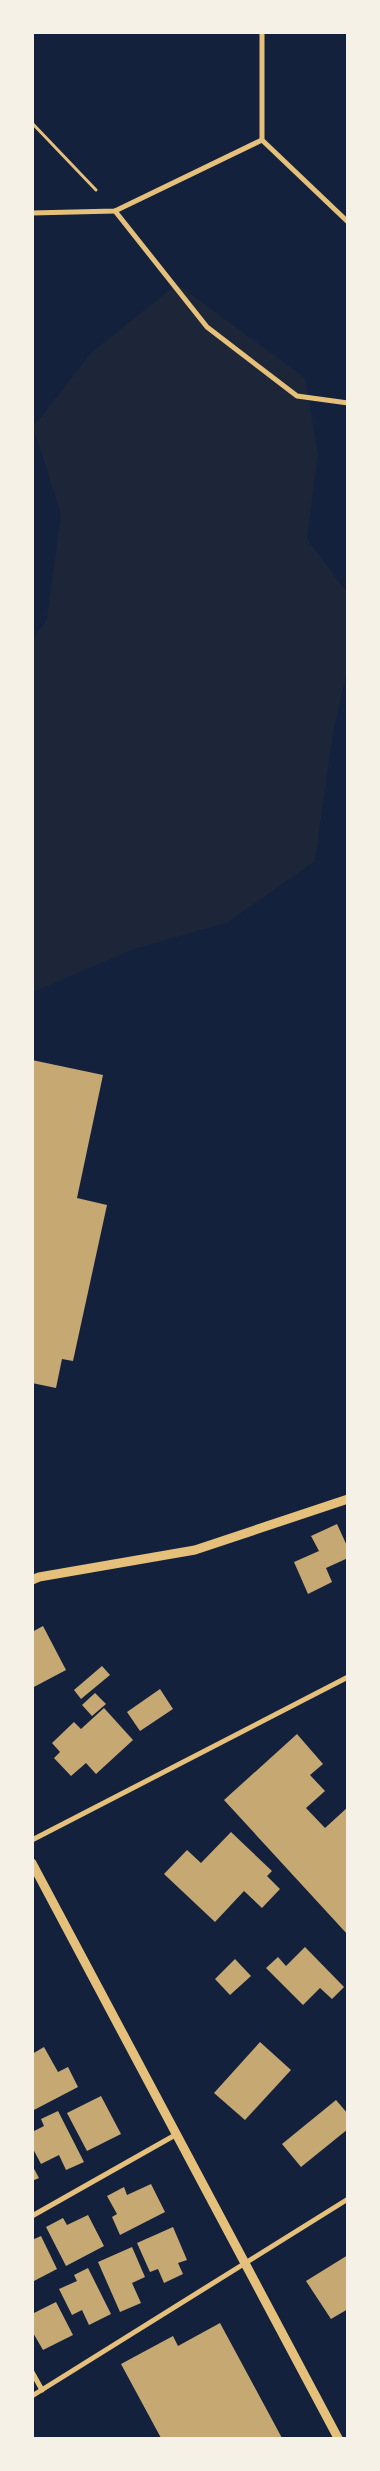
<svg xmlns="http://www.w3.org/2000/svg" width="380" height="2471" viewBox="0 0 380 2471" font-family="'Nunito Sans',sans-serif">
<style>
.green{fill:#1d2539}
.building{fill:#c6a872}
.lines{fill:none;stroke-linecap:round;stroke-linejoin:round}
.path{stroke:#e5c07b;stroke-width:3}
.minor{stroke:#e5c07b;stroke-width:5}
.tertiary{stroke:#e5c07b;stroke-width:9}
</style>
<rect width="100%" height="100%" fill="#14213d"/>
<polygon class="green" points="177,284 305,378 318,454 307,539 348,594 347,672 333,731 315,861 228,922 131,950 33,992 32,642 47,618 61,514 33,427 92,352"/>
<g class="building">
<polygon points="32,1060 103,1075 77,1198 107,1205 73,1361 62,1359 56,1388 32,1383"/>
<polygon points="337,1524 348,1548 348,1558 326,1568 332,1582 308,1594 294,1562 319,1551 311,1536"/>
<polygon points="43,1626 66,1670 32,1688 32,1632"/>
<polygon points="102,1666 110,1675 81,1699 74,1690"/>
<polygon points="160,1689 173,1709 140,1731 127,1712"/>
<polygon points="95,1693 106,1704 92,1716 82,1705"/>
<polygon points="104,1708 133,1740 96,1774 86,1763 71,1776 54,1758 60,1752 52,1743 74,1722 81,1729"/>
<polygon points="297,1734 323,1764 310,1775 325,1791 306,1808 325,1828 348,1807 348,1935 224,1800"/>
<polygon points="231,1832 272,1871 267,1876 280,1889 262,1908 244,1891 215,1922 164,1874 187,1850 201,1863"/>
<polygon points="305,1947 344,1987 332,1999 320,1988 303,2005 266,1968 278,1957 286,1966"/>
<polygon points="235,1959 251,1976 230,1995 215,1979"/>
<polygon points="260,2042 291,2070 245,2120 214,2093"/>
<polygon points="44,2047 58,2072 68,2067 78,2087 32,2111 32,2054"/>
<polygon points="101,2096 121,2134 87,2151 67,2113"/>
<polygon points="336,2100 348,2114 348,2129 301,2167 282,2144"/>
<polygon points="58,2111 84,2162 66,2170 59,2155 41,2164 32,2147 32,2132 44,2126 41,2119"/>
<polygon points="32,2165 39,2178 32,2181"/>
<polygon points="151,2184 165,2212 120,2235 112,2217 117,2214 107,2196 124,2187 127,2195"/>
<polygon points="88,2215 104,2246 66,2266 46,2227 63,2218 67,2225"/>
<polygon points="173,2227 187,2260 178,2263 183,2274 164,2283 158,2269 150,2272 137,2243"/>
<polygon points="41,2236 57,2269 32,2282 32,2240"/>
<polygon points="132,2247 145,2277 132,2283 141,2303 120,2312 98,2262"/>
<polygon points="348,2255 348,2309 331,2319 306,2281"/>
<polygon points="88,2268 111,2314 89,2325 82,2310 72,2315 59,2289 77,2281 74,2275"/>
<polygon points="56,2302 73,2335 43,2350 32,2331 32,2314"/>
<polygon points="220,2323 282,2438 161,2438 121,2364 173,2336 178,2346"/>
</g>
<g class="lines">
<polyline class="path" points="32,123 96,190"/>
<g class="minor">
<polyline points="262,32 262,140 348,222"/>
<polyline points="115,211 207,327 297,396 348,403"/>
<polyline points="32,213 115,211 262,140"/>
<polyline points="32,1840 348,1677"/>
<polyline points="32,2216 177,2134"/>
<polyline points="32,2372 42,2390"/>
<polyline points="32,2396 348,2199"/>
</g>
<g class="tertiary">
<polyline points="32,1580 39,1577 195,1550 348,1499"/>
<polyline points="32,1863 338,2438"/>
</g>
</g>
<rect width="380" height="2471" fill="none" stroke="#f6f1e7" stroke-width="68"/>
</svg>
